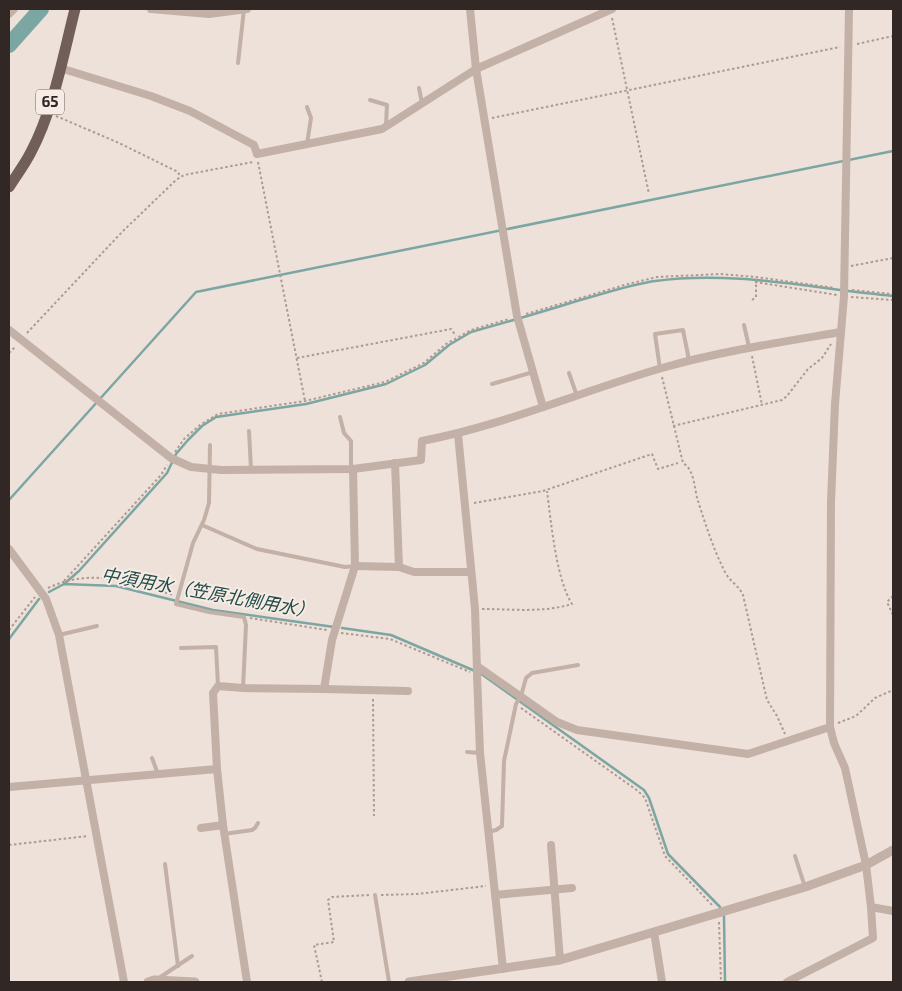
<svg xmlns="http://www.w3.org/2000/svg" width="902" height="991" viewBox="0 0 902 991" font-family="'Exo 2','Noto Sans JP',sans-serif">
<style>
.lines{fill:none;stroke-linecap:round;stroke-linejoin:round}
.stream{stroke:#7ca6a2;stroke-width:2.5}
.river{stroke:#7ca6a2;stroke-width:16}
.path{stroke:#af9a91;stroke-width:2;stroke-dasharray:2.5 2.5;stroke-linecap:butt}
.service{stroke:#c3b0a7;stroke-width:4}
.minor{stroke:#c3b0a7;stroke-width:8}
.tertiary{stroke:#c3b0a7;stroke-width:9}
.primary{stroke:#715e59;stroke-width:11}
.labels{text-anchor:middle;stroke-width:4;stroke-linejoin:round;paint-order:stroke}
.shield{fill:#f6ebe5;stroke:#6c625f;stroke-width:1}
.shield-label{font-size:15px;font-weight:bold;fill:#312826}
.water-label{font-size:18px;font-style:italic;fill:#224d49;stroke:#f6ebe5}
</style>
<rect width="100%" height="100%" fill="#ede1d9"/>
<g class="lines">
<g class="stream">
<polyline points="9,500 196,292 893,151"/>
<path d="M64,584l15,-13 88,-98 9,-19 12,-14 14,-14 14,-9 90,-13 80,-20 39,-19 24,-20 22,-13c36,-10 71,-20 106,-31 26,-7 51,-16 78,-20 79,-11 159,8 238,15"/>
<polyline points="49,592 64,584 116,586 213,610 334,627"/>
<polyline points="342,628 391,635 475,671"/>
<polyline points="9,639 39,599"/>
<polyline points="480,673 644,790 649,798 668,854 720,907"/>
<polyline points="724,916 725,982"/>
</g>
<polyline class="river" points="9,45 41,9"/>
<g class="path">
<polyline points="612,18 649,194"/>
<polyline points="857,44 893,36"/>
<polyline points="56,116 119,143 178,172 180,177"/>
<polyline points="492,118 840,47"/>
<polyline points="258,162 305,401"/>
<polyline points="851,266 893,258"/>
<polyline points="755,282 837,295"/>
<polyline points="852,290 893,294"/>
<polyline points="851,297 893,300"/>
<polyline points="752,300 756,297 756,277"/>
<polyline points="526,314 628,284 657,277 720,274 756,277 835,288"/>
<polyline points="27,333 122,232 176,180 184,175 253,162"/>
<polyline points="9,353 16,346"/>
<polyline points="752,356 762,405"/>
<polyline points="297,358 451,329 456,336"/>
<path d="M662,377l21,86c12,7 11,26 15,38 8,25 16,50 28,73 5,8 13,12 17,21l24,105 10,16 8,18"/>
<polyline points="673,426 782,400 787,396 808,369 822,358 831,344"/>
<polyline points="175,452 184,439 200,425 218,414 305,401 385,382 424,363 446,344 471,330 509,319"/>
<polyline points="474,503 543,491 652,454 658,469 678,463"/>
<polyline points="64,581 161,475 167,465"/>
<path d="M48,588c45,-21 80,-5 126,7"/>
<polyline points="893,596 887,602 893,615"/>
<path d="M482,609c30,0 61,4 90,-5 -16,-25 -21,-83 -25,-113"/>
<polyline points="250,618 327,630"/>
<polyline points="9,630 35,597"/>
<polyline points="341,633 390,639 470,672"/>
<polyline points="373,699 374,816"/>
<polyline points="521,708 638,791 645,798 665,856 713,906"/>
<polyline points="838,723 856,716 875,698 893,690"/>
<polyline points="9,845 88,836"/>
<polyline points="381,895 417,894 486,886"/>
<polyline points="719,922 721,982"/>
<polyline points="322,982 314,945 334,942 328,900 332,897 369,895"/>
</g>
<g class="service">
<polyline points="238,63 244,9"/>
<polyline points="419,88 422,103"/>
<polyline points="370,100 387,105 386,125"/>
<polyline points="307,107 311,118 307,144"/>
<polyline points="744,325 749,347"/>
<polyline points="660,369 655,334 683,330 689,360"/>
<polyline points="569,373 577,396"/>
<polyline points="492,384 533,372"/>
<polyline points="340,417 344,433 351,441 351,469"/>
<polyline points="249,431 251,469"/>
<polyline points="210,445 209,503 204,520 193,543 176,604 209,612 244,617 246,625 243,688"/>
<polyline points="202,525 257,549 345,567 355,566"/>
<polyline points="59,635 97,626"/>
<polyline points="181,648 216,647 218,686"/>
<polyline points="467,752 480,753"/>
<polyline points="152,758 158,774"/>
<polyline points="488,832 496,830 502,826 504,761 516,704 521,696 526,678 532,673 578,665"/>
<polyline points="224,834 252,830 255,828 258,823"/>
<polyline points="795,856 805,887"/>
<polyline points="165,864 178,966"/>
<polyline points="375,895 389,982"/>
<polyline points="159,978 192,956"/>
</g>
<g class="minor">
<polyline points="151,9 209,14 247,9"/>
<polyline points="470,9 476,69 517,316 543,407"/>
<polyline points="9,14 14,9"/>
<polyline points="60,68 151,96 190,111 254,145 257,154 382,129 476,69 612,9"/>
<path d="M9,330l162,128 20,9 30,3 132,-1 68,-9 1,-19c83,-16 160,-50 240,-73 59,-17 120,-26 179,-36"/>
<polyline points="458,434 475,609 477,669"/>
<polyline points="395,463 399,567"/>
<polyline points="9,549 46,599 59,635 124,982"/>
<polyline points="355,566 399,567 414,572 470,572"/>
<polyline points="477,666 557,722 577,730 748,754 830,727"/>
<polyline points="477,674 480,753 503,969"/>
<polyline points="324,689 408,691"/>
<polyline points="9,787 217,769"/>
<polyline points="201,828 223,825"/>
<polyline points="551,845 560,960"/>
<polyline points="495,895 572,888"/>
<polyline points="871,907 893,911"/>
<polyline points="654,932 662,982"/>
<polyline points="247,982 223,825 217,769 213,693 218,686 243,688 324,689 332,640 355,566 353,469"/>
<polyline points="787,982 873,938 871,907 866,865 845,768 834,743 830,727 831,502 835,404 844,296 849,9"/>
</g>
<g class="tertiary">
<polyline points="148,982 154,980 195,982"/>
<polyline points="409,982 560,960 805,887 866,865 893,850"/>
</g>
<path class="primary" d="M9,187c7,-11 16,-23 22,-35 23,-44 32,-96 44,-143"/>
</g>
<g class="labels">
<rect class="shield" x="36" y="89.5" width="28" height="25" rx="4"/>
<g class="shield-label">
<text x="50" y="107">65</text>
</g>
<g class="water-label">
<text transform="translate(208 593) rotate(10)" y="6">中須用水（笠原北側用水）</text>
</g>
</g>
<rect width="902" height="991" fill="none" stroke="#312826" stroke-width="20"/>
</svg>
